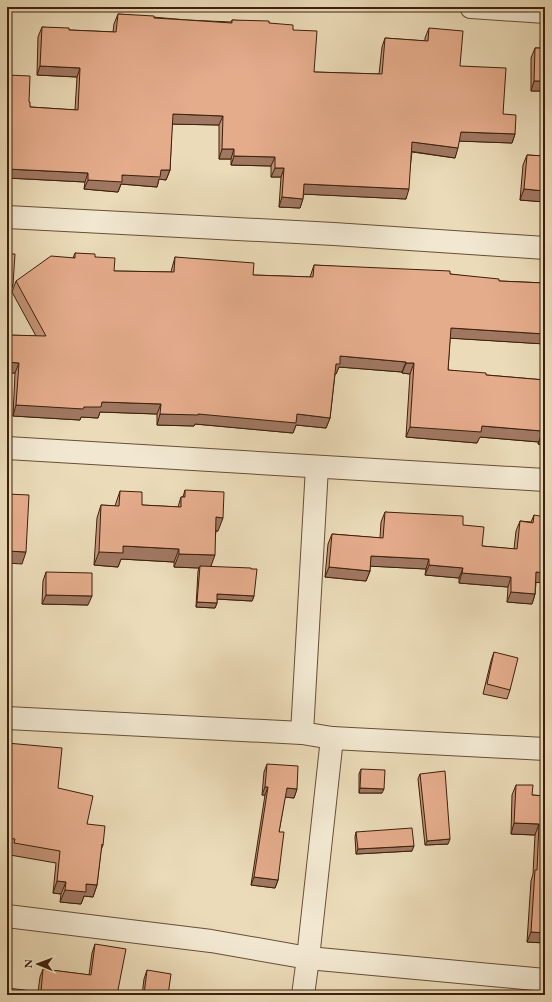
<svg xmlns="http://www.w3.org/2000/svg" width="552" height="1002" viewBox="0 0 552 1002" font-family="'EB Garamond',serif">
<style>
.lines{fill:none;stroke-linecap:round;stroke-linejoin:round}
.minor-casing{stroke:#684f36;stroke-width:24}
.minor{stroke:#f2e8d1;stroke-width:22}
.wall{fill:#c59478;stroke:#3d200b}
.shaded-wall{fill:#a07862;stroke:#3d200b}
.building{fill:#e5ac8c;stroke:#3d200b}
</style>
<rect width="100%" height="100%" fill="#ebdbb8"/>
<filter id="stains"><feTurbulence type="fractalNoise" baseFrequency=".005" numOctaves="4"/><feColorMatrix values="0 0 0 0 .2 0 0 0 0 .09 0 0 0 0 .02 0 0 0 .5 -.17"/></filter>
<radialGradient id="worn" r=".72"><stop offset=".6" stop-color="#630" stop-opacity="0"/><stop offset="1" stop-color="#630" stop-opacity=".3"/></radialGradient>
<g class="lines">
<g class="minor-casing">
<g id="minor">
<polyline points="471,7 545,12"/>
<polyline points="7,217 334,234 545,248"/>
<polyline points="7,448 545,480"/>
<polyline points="7,718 302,733 332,738 545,749"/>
<polyline points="302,733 317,467"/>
<polyline points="7,916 211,941 308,958 545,980"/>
<polyline points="303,995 308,958 332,738"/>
</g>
</g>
<use href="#minor" class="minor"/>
</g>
<g class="wall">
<polygon points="118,14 187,20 231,22 232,20 269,23 293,30 314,72 379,74 382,47 385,38 425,41 425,38 429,28 460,66 503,114 515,134 512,143 459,141 455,158 412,152 406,199 304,194 300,208 279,207 281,177 271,177 271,166 231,165 231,159 219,159 219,125 172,124 170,170 166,180 159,179 157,187 121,184 118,192 84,189 85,182 7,178 7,75 29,102 30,107 75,110 77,77 37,75 38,37 42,27 69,30 113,32 114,24"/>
<polygon points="535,48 545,48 545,91 531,91 531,58"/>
<polygon points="527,155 545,156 545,202 520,200 523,165"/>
<polygon points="75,253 95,257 114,271 171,272 172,268 175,257 253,275 310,277 314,265 450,274 499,281 545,283 545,344 450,338 448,370 486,375 545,380 545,445 538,444 539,442 479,437 477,443 406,437 410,374 402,373 402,372 339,367 336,374 335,374 330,418 326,428 296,425 293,433 195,424 194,426 157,425 157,414 100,412 98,418 81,417 80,420 13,416 15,373 7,373 7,335 36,336 12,292 16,281 73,258"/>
<polygon points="185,490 218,531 216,531 211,566 254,596 252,601 217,599 217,603 215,608 196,607 198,571 199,568 174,567 174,562 121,559 118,567 94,565 97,518 101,505 115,506 120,491 142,505 178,507 181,497 183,497"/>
<polygon points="385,512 463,525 482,546 514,549 516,531 520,521 531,522 534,515 536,583 535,594 532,604 507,602 508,587 459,583 459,578 425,575 426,569 370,566 370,571 366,581 325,577 328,544 332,534 380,538 381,522"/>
<polygon points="46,572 88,605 42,604 43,581"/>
<polygon points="494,652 510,690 507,699 483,694 491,661"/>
<polygon points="7,743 58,788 87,824 103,845 101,850 97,885 93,897 84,896 81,904 60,902 61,894 53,893 56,863 10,855 10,851 7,851"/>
<polygon points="267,764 297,789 294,798 285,797 279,832 278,880 275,888 251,885 265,795 262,795 264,772"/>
<polygon points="361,769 382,793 359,793 359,774"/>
<polygon points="420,774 448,844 425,845 418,779"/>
<polygon points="516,785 532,795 545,796 545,943 527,942 531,881 533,874 535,835 511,834 512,795"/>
<polygon points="356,832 412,851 356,854 355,837"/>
<polygon points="95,944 117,995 38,992 40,977 43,969 89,975 92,953"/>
<polygon points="147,970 168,995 170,995 142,995 144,979"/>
</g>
<g class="shaded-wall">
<polygon points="40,66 80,68 77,77 37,75"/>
<polygon points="534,81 545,81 545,91 531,91"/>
<polygon points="173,114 223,116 219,125 169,124"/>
<polygon points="461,132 515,134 512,143 457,141"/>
<polygon points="412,142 458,148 455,158 409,151"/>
<polygon points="222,149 234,149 231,159 219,159"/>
<polygon points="234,156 275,157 271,166 231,165"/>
<polygon points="275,168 284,168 281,177 271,177"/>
<polygon points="7,169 88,173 85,182 7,178"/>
<polygon points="161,170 170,170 166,180 159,179 157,187 121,184 118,192 84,189 88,180"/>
<polygon points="304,184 409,189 406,199 301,194"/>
<polygon points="524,189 545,191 545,202 520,200"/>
<polygon points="282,197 303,199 300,208 279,207"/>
<polygon points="7,284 13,285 9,295 7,295"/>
<polygon points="451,328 545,334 545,344 447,338"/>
<polygon points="340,356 406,362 402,372 339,367 336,374 332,374 336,364"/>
<polygon points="7,362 19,363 15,373 7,373"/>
<polygon points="406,363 414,363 410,374 402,373"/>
<polygon points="102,402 161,404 157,414 100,412 98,418 81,417 80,420 13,416 16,405 84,407"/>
<polygon points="160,414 297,414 330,418 326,428 296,425 293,433 195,424 194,426 157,425"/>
<polygon points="482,426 542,431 539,442 480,437 477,443 406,437 410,427"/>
<polygon points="542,434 545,434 545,445 538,444"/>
<polygon points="216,517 223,518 218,531 211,530"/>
<polygon points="123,546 179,549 174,562 121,559 118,567 94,565 99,552"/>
<polygon points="7,551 26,552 22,564 7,563"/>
<polygon points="179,554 215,555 210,569 200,566 199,568 174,567"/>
<polygon points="371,556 429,559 426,569 367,566"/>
<polygon points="429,565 463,568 459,578 425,575"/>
<polygon points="329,567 370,571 366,581 325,577"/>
<polygon points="536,572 545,573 545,583 532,582"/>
<polygon points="462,573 511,577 508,587 459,583"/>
<polygon points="511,592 535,594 532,604 507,602"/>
<polygon points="217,594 254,596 252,601 216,599"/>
<polygon points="46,595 92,596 88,605 42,604"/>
<polygon points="197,602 217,603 215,608 196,607"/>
<polygon points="265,787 268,787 265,795 262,795"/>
<polygon points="287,788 297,789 294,798 284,797"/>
<polygon points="360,788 384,789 382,793 359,793"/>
<polygon points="514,823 539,824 535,835 511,834"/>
<polygon points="450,839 448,844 425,845 427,841"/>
<polygon points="414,846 412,851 356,854 358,849"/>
<polygon points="254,877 278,880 275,888 251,885"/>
<polygon points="57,881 66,882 61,894 53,893"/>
<polygon points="86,884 97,885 93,897 84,896 81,904 60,902 65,890"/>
<polygon points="531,932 545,933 545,943 527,942"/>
</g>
<g class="building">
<polygon points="118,14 154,16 154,18 187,20 232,23 232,20 269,21 269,23 293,25 293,30 317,31 314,72 382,74 385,38 428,41 429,28 463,31 460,66 506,68 503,114 516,115 515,134 461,132 458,148 412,142 409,189 304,184 303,199 282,197 284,168 275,168 275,157 234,156 234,149 222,149 223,116 173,114 170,170 161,170 160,177 122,175 122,182 88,180 88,173 7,169 7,75 30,76 29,102 30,102 30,107 78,110 80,68 40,66 42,27 69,28 69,30 116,32"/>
<polygon points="535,48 545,48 545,81 534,81"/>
<polygon points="527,155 545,156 545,191 524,189"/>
<polygon points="75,253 95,254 95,257 115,258 114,271 174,272 175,257 254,263 253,275 313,277 314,265 450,271 450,274 499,279 499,281 545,283 545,334 451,328 448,370 486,373 486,375 545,380 545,434 542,434 542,431 482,426 481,432 410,427 414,363 406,363 406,362 340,356 340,364 336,364 330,418 297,414 296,423 198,414 198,415 160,414 161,404 102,402 101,407 84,407 83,409 16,405 19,363 7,362 7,335 46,336 16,281 51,256 75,258"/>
<polygon points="7,254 15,254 13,285 7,284"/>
<polygon points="185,490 224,492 223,518 216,517 215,555 179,554 179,549 123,546 123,553 99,552 101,505 119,506 120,491 142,492 142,505 181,507 181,497 185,497"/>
<polygon points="7,494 29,495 26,552 7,551"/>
<polygon points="385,512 463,516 463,525 484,527 482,546 517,549 520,521 533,523 534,515 545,517 545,573 536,572 535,594 511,592 511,577 462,573 463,568 429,565 429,559 371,556 370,571 329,567 332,534 383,538"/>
<polygon points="200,566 251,568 251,569 257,569 254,596 217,594 217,603 197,602"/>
<polygon points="46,572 92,573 92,596 46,595"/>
<polygon points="494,652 518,658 510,690 487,684"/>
<polygon points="7,743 62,748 58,788 93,796 87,824 105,826 103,845 102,844 97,885 86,884 86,892 65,890 66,882 57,881 60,851 14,843 15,839 7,838"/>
<polygon points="267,764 298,766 297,789 287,788 279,832 284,832 278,880 254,877 268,787 265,787"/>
<polygon points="361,769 385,770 384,789 360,788"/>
<polygon points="445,771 450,839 427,841 420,774"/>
<polygon points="516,785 533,785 532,795 545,796 545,933 531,932 535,870 537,870 539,824 514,823"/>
<polygon points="412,828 414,846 358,849 356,832"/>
<polygon points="95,944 126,949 117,995 7,995 7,988 41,992 43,969 91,975"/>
<polygon points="147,970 171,974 168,995 170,995 144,995"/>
<polygon points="327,991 404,995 326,995"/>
</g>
<rect width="552" height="1002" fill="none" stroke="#ebdbb8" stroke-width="24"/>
<rect x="8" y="8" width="536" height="986" fill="none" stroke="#3d200b" stroke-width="2"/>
<rect x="12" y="12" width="528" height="978" fill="none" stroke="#3d200b"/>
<g transform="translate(38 964) rotate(271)" stroke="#f2e8d1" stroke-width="3" paint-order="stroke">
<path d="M0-3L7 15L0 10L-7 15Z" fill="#3d200b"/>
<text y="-6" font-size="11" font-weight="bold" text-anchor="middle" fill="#3d200b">N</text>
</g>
<rect width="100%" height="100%" filter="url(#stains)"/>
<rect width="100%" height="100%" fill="url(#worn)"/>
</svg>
